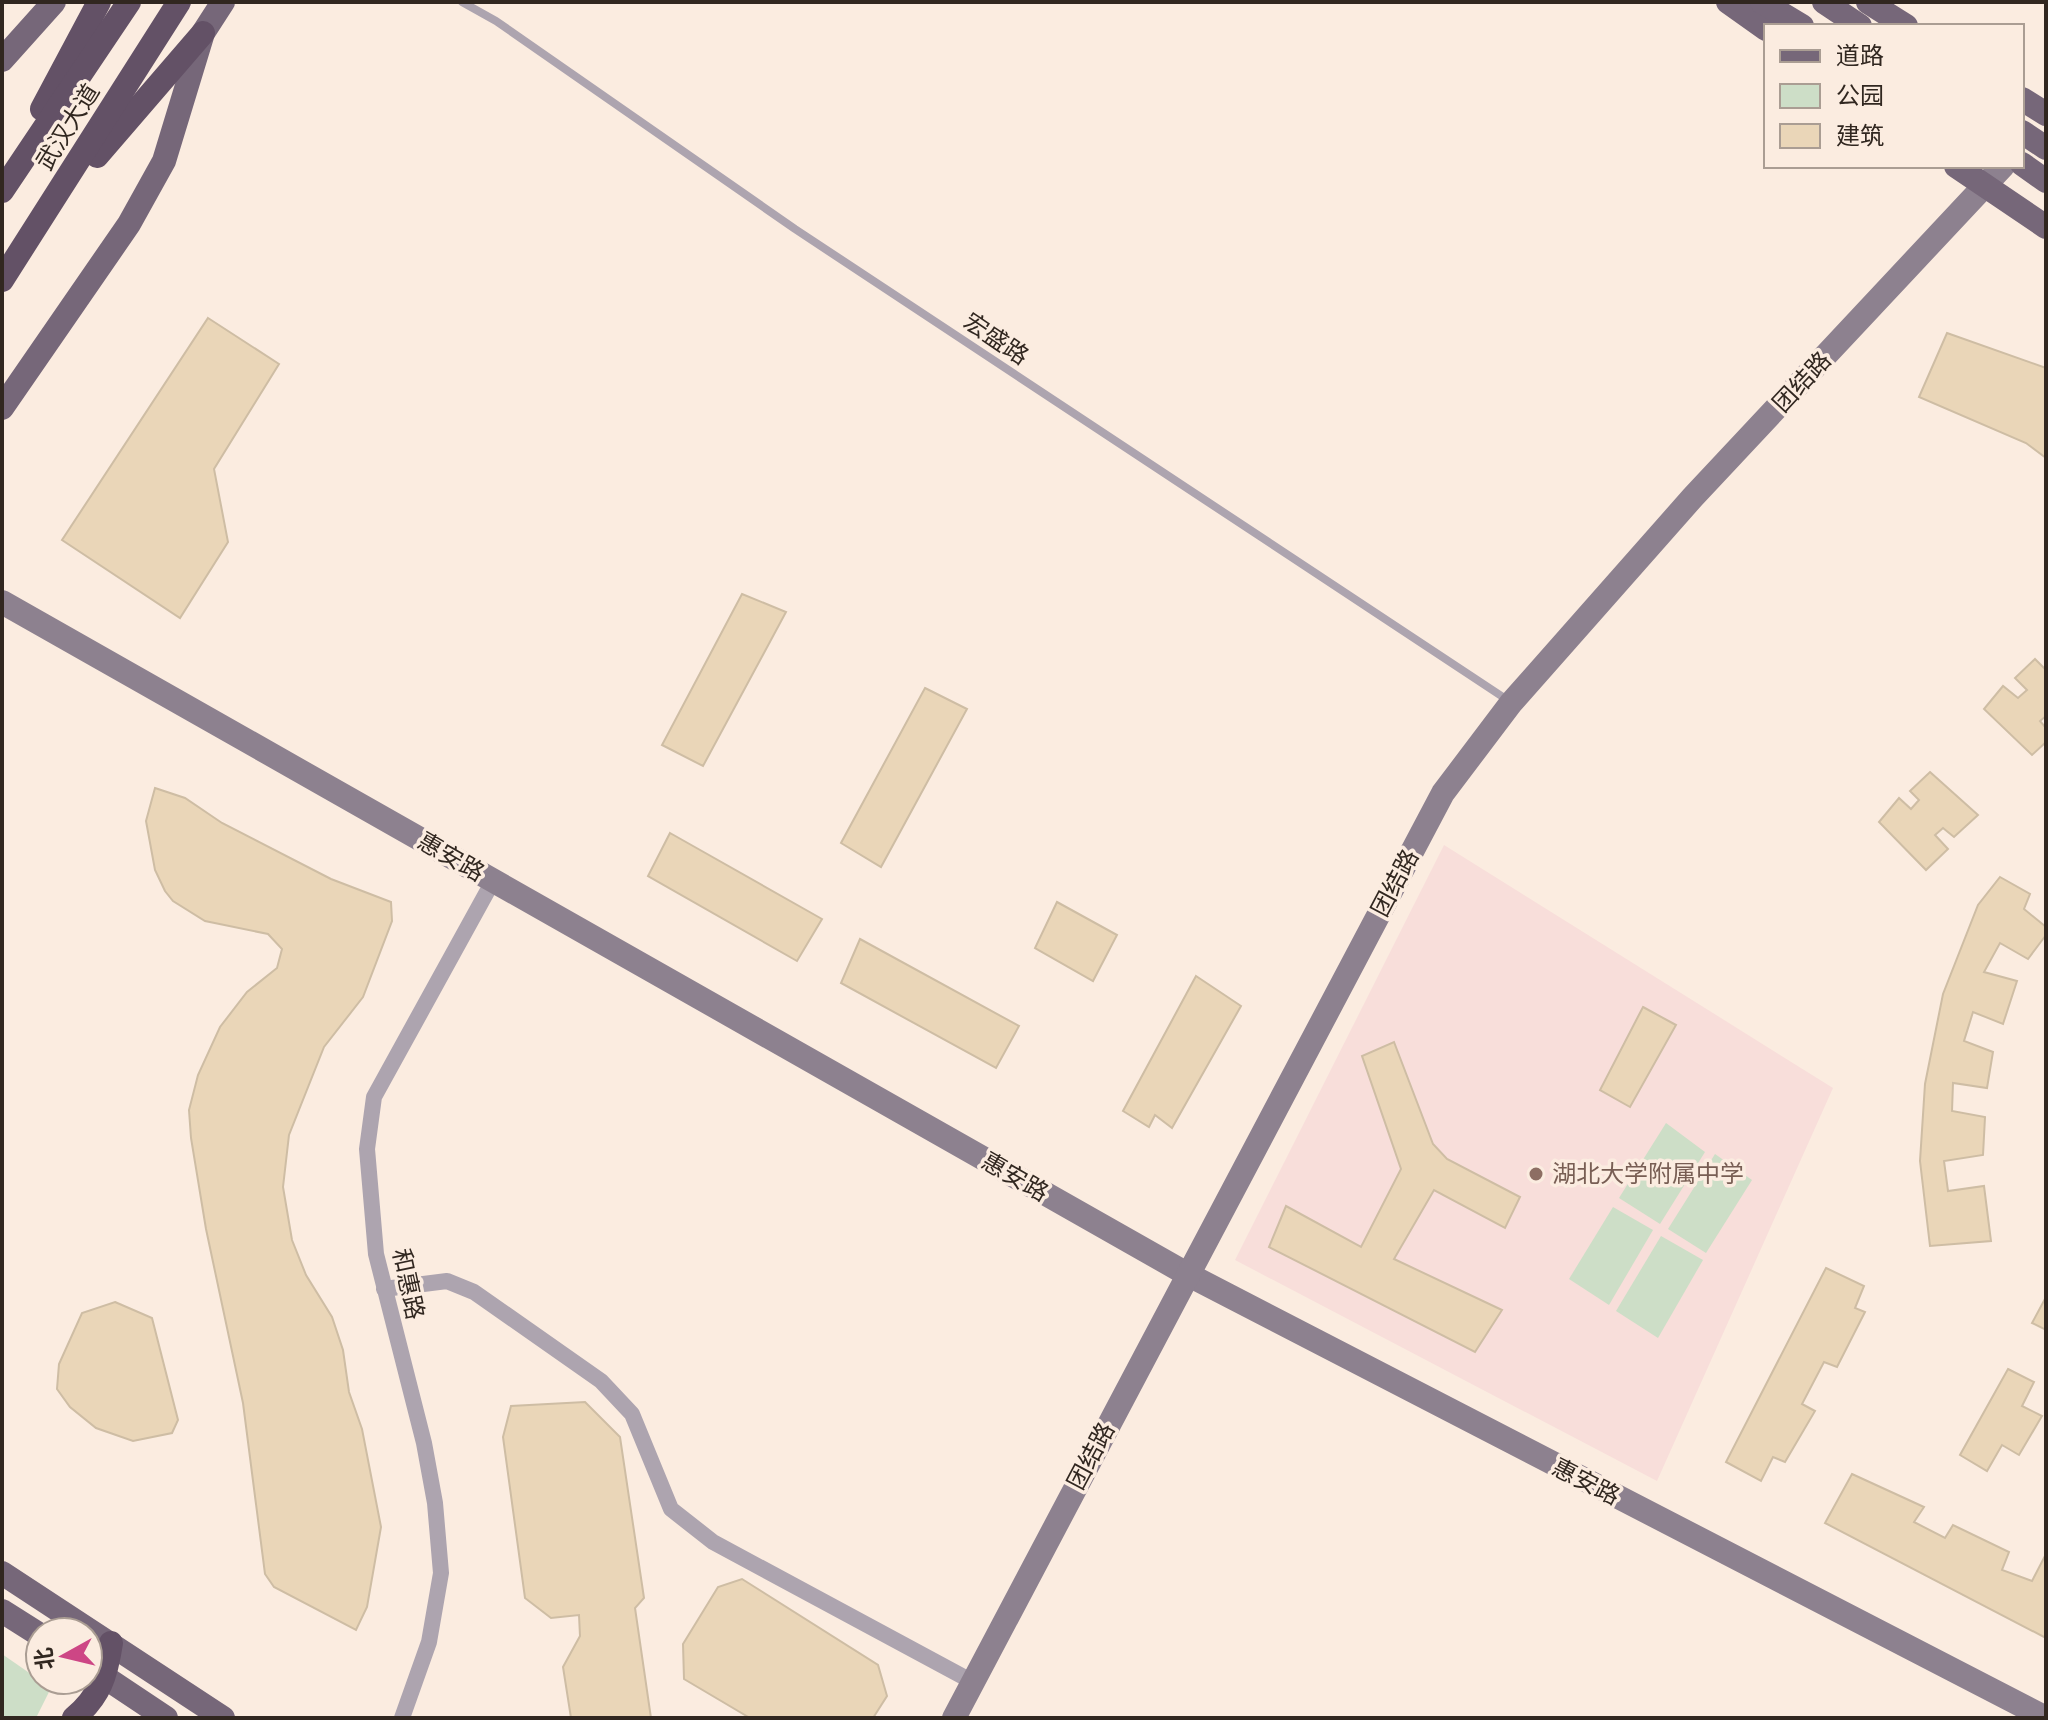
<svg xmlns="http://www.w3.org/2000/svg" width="2048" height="1720" viewBox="0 0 2048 1720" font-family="'DejaVu Sans','Noto Sans SC',sans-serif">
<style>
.education{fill:#f8deda}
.green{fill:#cddec7}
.building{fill:#ead6b8;stroke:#cebda4;stroke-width:2}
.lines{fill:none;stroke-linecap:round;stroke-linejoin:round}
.lane{stroke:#ada4af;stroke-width:8}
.street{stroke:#ada4af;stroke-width:16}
.secondary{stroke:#8d818f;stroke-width:24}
.primary{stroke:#766779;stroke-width:24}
.highway{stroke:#635166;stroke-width:24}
.primary-bridge{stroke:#766779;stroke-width:24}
.education-dot{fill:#8d6e63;stroke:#fbece0;stroke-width:3}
.labels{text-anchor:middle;stroke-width:7;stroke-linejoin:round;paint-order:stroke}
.street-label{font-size:24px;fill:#312720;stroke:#fbece0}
.education-label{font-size:24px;fill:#785e54;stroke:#fbece0;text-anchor:start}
</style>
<rect width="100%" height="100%" fill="#fbece0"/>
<polygon class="education" points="1444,845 1833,1088 1657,1481 1235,1260"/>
<g class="green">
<polygon points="1666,1123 1705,1152 1660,1224 1619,1198"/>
<polygon points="1715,1154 1752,1180 1706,1253 1668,1229"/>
<polygon points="1613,1207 1653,1230 1609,1305 1569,1279"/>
<polygon points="1661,1236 1703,1260 1658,1338 1616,1311"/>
<polygon points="2,1654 51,1688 36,1718 2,1718"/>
</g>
<g class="building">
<polygon points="208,318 279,364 214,469 228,542 180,618 62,540"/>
<polygon points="1947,333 2046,368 2046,458 2026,443 1919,397"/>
<polygon points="742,594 786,612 703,766 662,745"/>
<polygon points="2035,659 2046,670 2046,716 2040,721 2046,728 2046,742 2032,755 1984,709 2003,686 2018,698 2027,690 2015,678"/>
<polygon points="925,688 967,709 881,867 841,843"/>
<polygon points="1930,772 1978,815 1954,837 1943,828 1935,835 1948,849 1926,870 1879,822 1899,798 1911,809 1919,800 1910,791"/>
<polygon points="155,788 185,798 222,823 331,879 391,902 392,921 363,997 324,1047 289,1135 283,1187 292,1240 306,1275 332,1317 343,1350 349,1392 362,1429 381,1527 367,1607 356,1630 274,1587 265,1574 243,1403 206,1229 191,1138 189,1110 198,1075 220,1027 247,992 277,968 282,949 268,934 205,921 173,901 165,891 155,870 146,821"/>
<polygon points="670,833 822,919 797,961 648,876"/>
<polygon points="2000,877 2030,894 2024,909 2046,927 2046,935 2028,959 2000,943 1984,972 2017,981 2003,1024 1973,1012 1964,1041 1993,1052 1987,1088 1953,1083 1952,1111 1985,1117 1983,1155 1944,1161 1948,1191 1984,1186 1991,1241 1930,1246 1920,1161 1925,1084 1943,994 1978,905"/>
<polygon points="1057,902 1117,935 1093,981 1035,948"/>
<polygon points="860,939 1019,1026 996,1068 841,983"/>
<polygon points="1196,976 1241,1006 1172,1128 1155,1115 1149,1127 1123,1111"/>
<polygon points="1643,1007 1676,1025 1630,1107 1600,1090"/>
<polygon points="1394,1042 1433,1144 1447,1159 1520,1197 1505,1228 1434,1190 1394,1259 1502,1310 1475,1352 1269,1247 1286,1206 1361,1247 1401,1169 1362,1056"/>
<polygon points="1826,1268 1864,1286 1855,1308 1865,1312 1837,1367 1824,1362 1802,1404 1815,1411 1785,1462 1773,1457 1761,1481 1726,1462"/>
<polygon points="2046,1297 2046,1330 2032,1323"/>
<polygon points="115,1302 152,1318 178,1420 172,1433 133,1441 96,1428 70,1407 57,1389 59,1364 82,1313"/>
<polygon points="2008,1369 2034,1382 2022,1406 2042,1416 2019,1455 2002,1445 1987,1471 1960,1455"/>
<polygon points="585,1402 620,1437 644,1598 635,1608 651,1718 571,1718 563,1667 580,1636 579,1615 551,1618 525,1598 503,1437 511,1406"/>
<polygon points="1852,1474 1924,1507 1914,1522 1945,1538 1953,1525 2009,1552 2002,1570 2032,1581 2046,1554 2046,1638 1825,1523"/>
<polygon points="742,1579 878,1665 887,1696 873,1718 750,1718 684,1679 683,1644 718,1587"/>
</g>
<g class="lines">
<polyline class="lane" points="462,2 496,21 795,229 1509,701"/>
<g class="street">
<polyline points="384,1289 447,1281 474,1292 601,1381 632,1414 671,1509 713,1542 973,1682"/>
<polyline points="402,1718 429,1642 441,1573 435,1503 424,1443 376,1254 367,1149 374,1097 493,881"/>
</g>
<g class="secondary">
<polyline points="2,602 1187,1274 2046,1718"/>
<polyline points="954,1718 1443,793 1511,703 1693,497 2003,166"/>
</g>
<g class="primary">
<polyline points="1728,2 1766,29"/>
<polyline points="1762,2 1802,26"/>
<polyline points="1824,2 1860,26"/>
<polyline points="1868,2 1906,26"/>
<polyline points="2,60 54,2"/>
<polyline points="2022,99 2046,114"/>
<polyline points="2022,164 2046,181"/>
<polyline points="1956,166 2046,227"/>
<polyline points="2,408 129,224 164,161 203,33 223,2"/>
<polyline points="2,1573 223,1718"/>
<polyline points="2,1611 40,1635"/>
<polyline points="88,1666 166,1718"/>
</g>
<g class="highway">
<polyline points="42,109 99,2"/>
<polyline points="97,156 203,33"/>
<polyline points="2,191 129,2"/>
<polyline points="2,280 179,2"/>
<path d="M74,1718c26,-22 32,-42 37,-75"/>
</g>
<polyline class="primary-bridge" points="2022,132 2046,148"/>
</g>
<circle class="education-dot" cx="1536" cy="1174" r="8"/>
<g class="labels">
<g class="street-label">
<text transform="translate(68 127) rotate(-58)" y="8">武汉大道</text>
<text transform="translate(996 339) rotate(34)" y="8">宏盛路</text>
<text transform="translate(1802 382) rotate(-47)" y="8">团结路</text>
<text transform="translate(451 857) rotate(30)" y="8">惠安路</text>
<text transform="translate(1395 883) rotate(-62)" y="8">团结路</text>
<text transform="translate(1015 1177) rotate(30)" y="8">惠安路</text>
<text transform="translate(408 1284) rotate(78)" y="8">和惠路</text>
<text transform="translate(1091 1456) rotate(-62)" y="8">团结路</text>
<text transform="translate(1586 1482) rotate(27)" y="8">惠安路</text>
</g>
<g class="education-label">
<text x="1552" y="1182">湖北大学附属中学</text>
</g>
</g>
<rect width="2048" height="1720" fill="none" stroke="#312720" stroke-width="8"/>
<rect x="1764" y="24" width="260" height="144" fill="#fbece0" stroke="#aa9d93" stroke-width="2"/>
<rect x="1780" y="50" width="40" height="12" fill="#766779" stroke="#aa9d93" stroke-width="2"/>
<text x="1836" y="64" font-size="24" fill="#312720">道路</text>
<rect x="1780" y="84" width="40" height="24" fill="#cddec7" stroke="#aa9d93" stroke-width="2"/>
<text x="1836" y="104" font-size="24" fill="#312720">公园</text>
<rect x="1780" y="124" width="40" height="24" fill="#ead6b8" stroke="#aa9d93" stroke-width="2"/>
<text x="1836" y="144" font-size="24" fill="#312720">建筑</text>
<g transform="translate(64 1656) rotate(262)"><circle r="38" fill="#fbece0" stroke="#aa9d93" stroke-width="2"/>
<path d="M0-6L14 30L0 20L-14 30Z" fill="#cd4685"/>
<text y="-12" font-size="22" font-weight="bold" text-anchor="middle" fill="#312720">北</text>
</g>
</svg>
